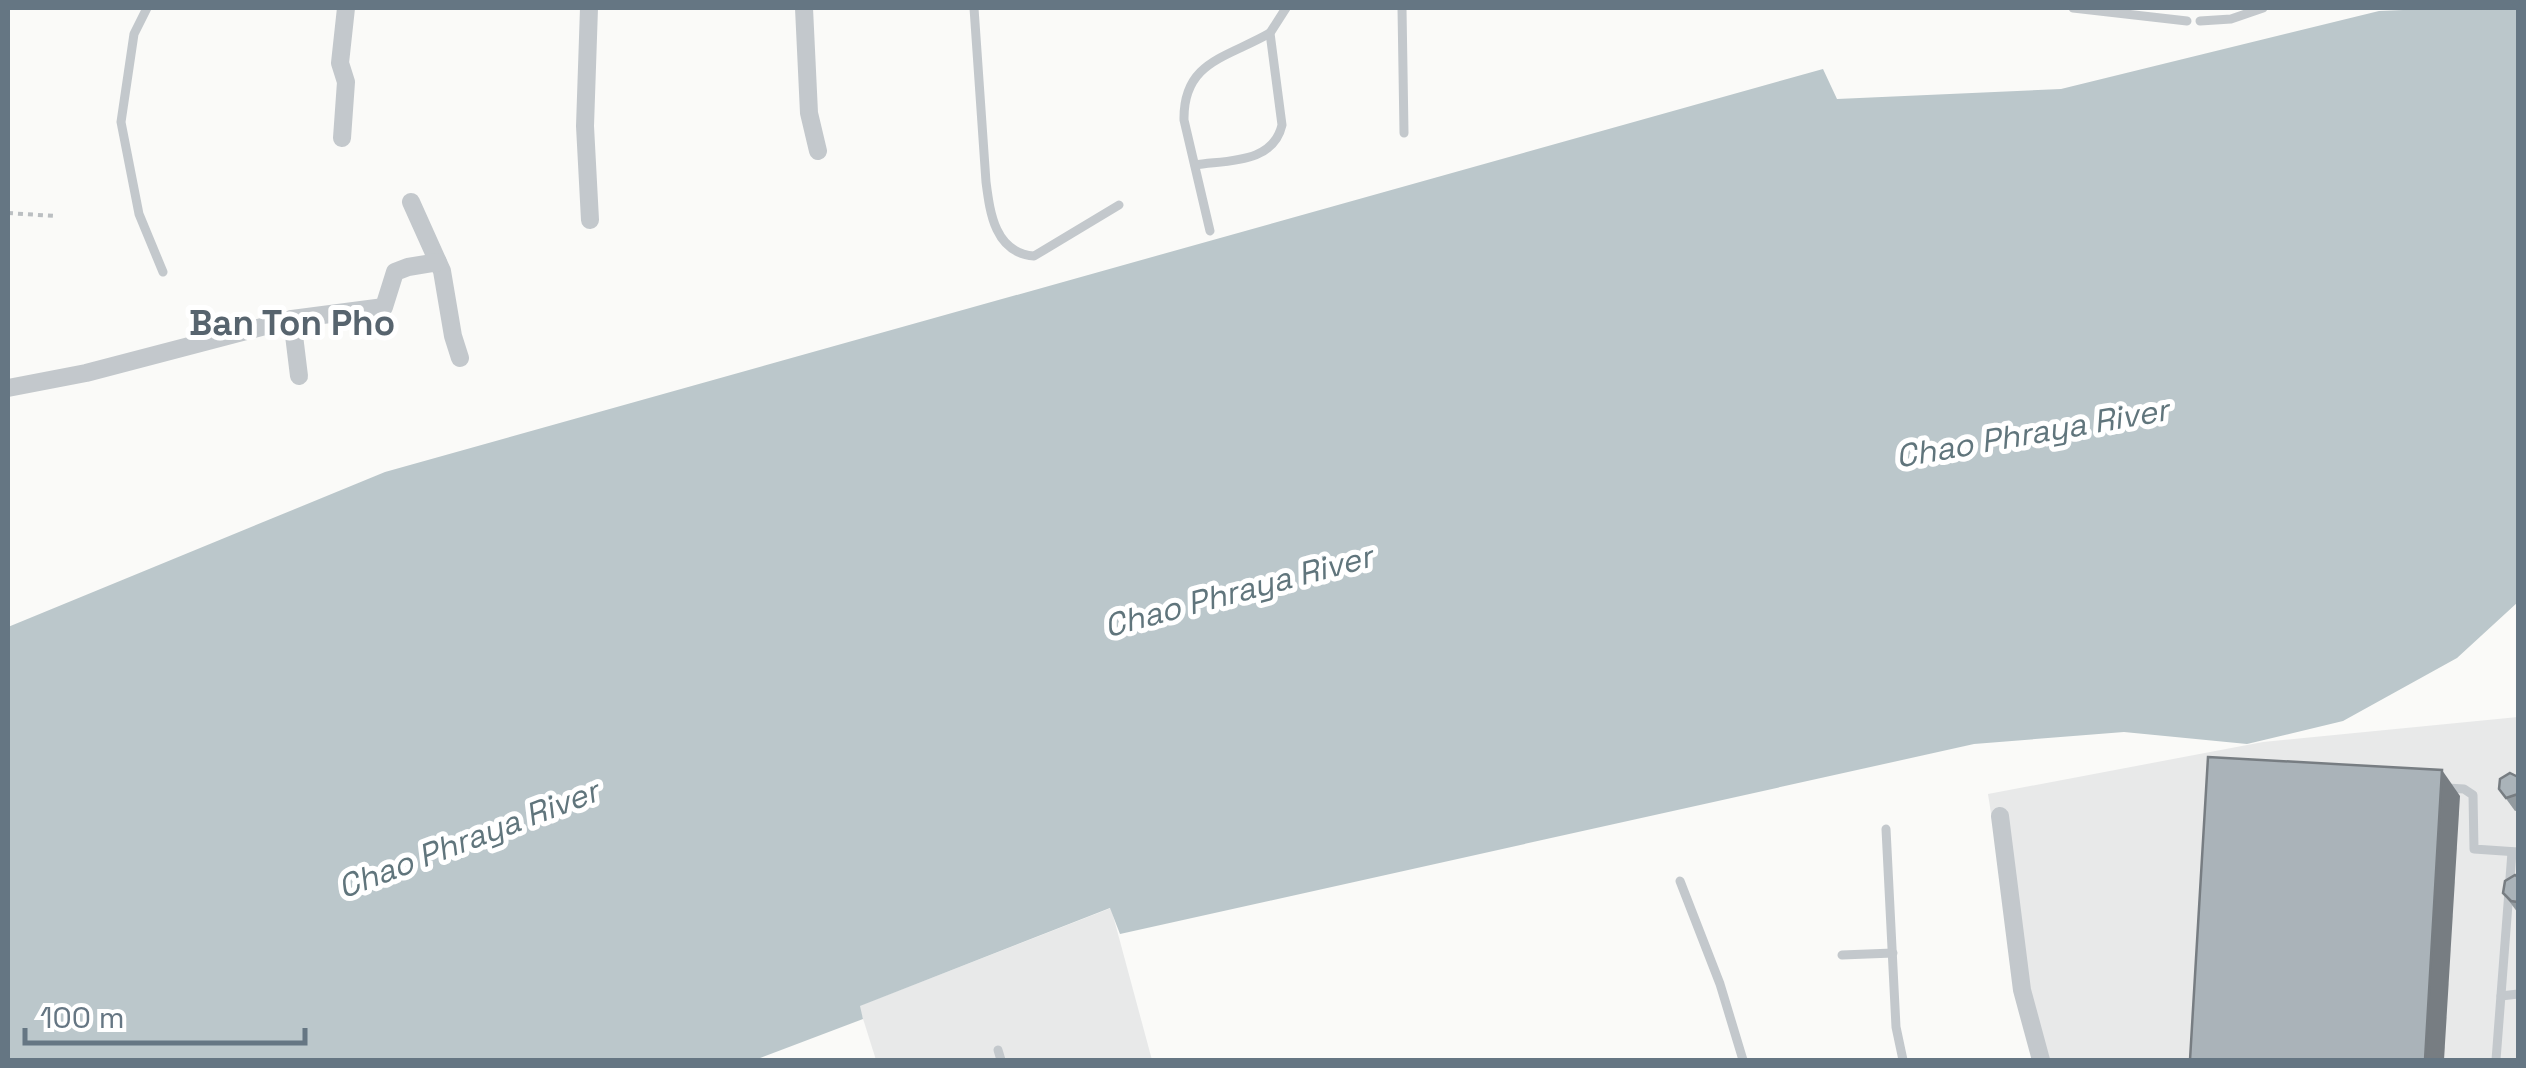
<svg xmlns="http://www.w3.org/2000/svg" width="2526" height="1068" viewBox="0 0 2526 1068" font-family="'Space Grotesk',sans-serif">
<style>
.built{fill:#e8e9e9}
.water{fill:#bbc7cb}
.lines{fill:none;stroke-linecap:round;stroke-linejoin:round}
.path{stroke:#bbbfc2;stroke-width:4;stroke-dasharray:5 5;stroke-linecap:butt}
.service{stroke:#c3c8cc;stroke-width:9}
.minor{stroke:#c3c8cc;stroke-width:18}
.wall{fill:#929a9f}
.shaded-wall{fill:#777d82}
.building{fill:#aab3b9;stroke:#777d82;stroke-width:2.5}
.labels{text-anchor:middle;stroke-width:10;stroke-linejoin:round;paint-order:stroke}
.water-label{font-size:32px;font-style:italic;fill:#60757c;stroke:#fff}
.quarter-label{font-size:35px;font-weight:bold;fill:#57646e;stroke:#fff}
</style>
<rect width="100%" height="100%" fill="#fafaf8"/>
<g class="built">
<polygon points="2518,717 2518,1060 2036,1060 2024,1027 1988,794 2263,742"/>
<polygon points="1111,908 1152,1060 876,1060 859,1006"/>
</g>
<polygon class="water" points="2451,8 2518,8 2518,602 2457,658 2343,721 2247,744 2124,732 1974,744 1120,934 1110,908 860,1006 863,1019 755,1060 8,1060 8,627 385,472 1823,69 1837,99 2061,89 2379,11"/>
<g class="lines">
<polyline class="path" points="8,213 55,216"/>
<g class="service">
<polyline points="147,8 134,34 121,122 139,214 163,272"/>
<path d="M974,8l12,174c4,31 9,71 48,74l85,-51"/>
<polyline points="1402,8 1404,133"/>
<polyline points="2073,8 2187,21"/>
<polyline points="2200,21 2231,19 2263,8"/>
<path d="M1195,165c32,-5 78,-1 87,-40l-12,-92 16,-25"/>
<path d="M1210,231l-26,-111c-1,-59 43,-62 86,-87"/>
<polyline points="2447,788 2464,789 2473,795 2474,849 2518,852"/>
<polyline points="1886,829 1896,1027 1903,1060"/>
<polyline points="1680,881 1720,984 1743,1060"/>
<polyline points="1842,955 1893,953"/>
<polyline points="2501,996 2518,994"/>
<polyline points="998,1050 1001,1060"/>
<polyline points="2496,1060 2512,852"/>
</g>
<g class="minor">
<polyline points="589,8 585,126 590,220"/>
<polyline points="804,8 809,113 818,151"/>
<polyline points="342,138 346,82 340,63 346,8"/>
<polyline points="411,202 442,271 453,336 460,358"/>
<polyline points="292,319 299,376"/>
<polyline points="8,388 86,373 292,319 384,307 395,272 408,267 438,262"/>
<polyline points="2000,816 2022,990 2041,1060"/>
</g>
</g>
<g class="wall">
<polygon points="2518,777 2518,810 2515,811 2499,789"/>
<polygon points="2518,877 2518,913 2503,893"/>
</g>
<polygon class="shaded-wall" points="2442,770 2460,796 2444,1060 2425,1060"/>
<g class="building">
<polygon points="2208,757 2442,770 2425,1060 2190,1060"/>
<polygon points="2510,773 2518,777 2518,794 2506,798 2499,789 2500,779"/>
<polygon points="2515,875 2518,877 2518,902 2511,901 2503,893 2505,881"/>
</g>
<g class="labels">
<g class="water-label">
<text transform="translate(2032 433) rotate(-10)" y="11">Chao Phraya River</text>
<text transform="translate(1238 591) rotate(-15)" y="11">Chao Phraya River</text>
<text transform="translate(468 839) rotate(-21)" y="11">Chao Phraya River</text>
</g>
<g class="quarter-label">
<text x="292" y="335">Ban Ton Pho</text>
</g>
</g>
<rect width="2526" height="1068" fill="none" stroke="#657683" stroke-width="20"/>
<path d="M25 1028v15h280v-15" fill="none" stroke="#657683" stroke-width="5"/>
<text x="40" y="1028" font-size="30" fill="#657683" stroke="#ffffff" stroke-width="8" paint-order="stroke">100 m</text>
</svg>
